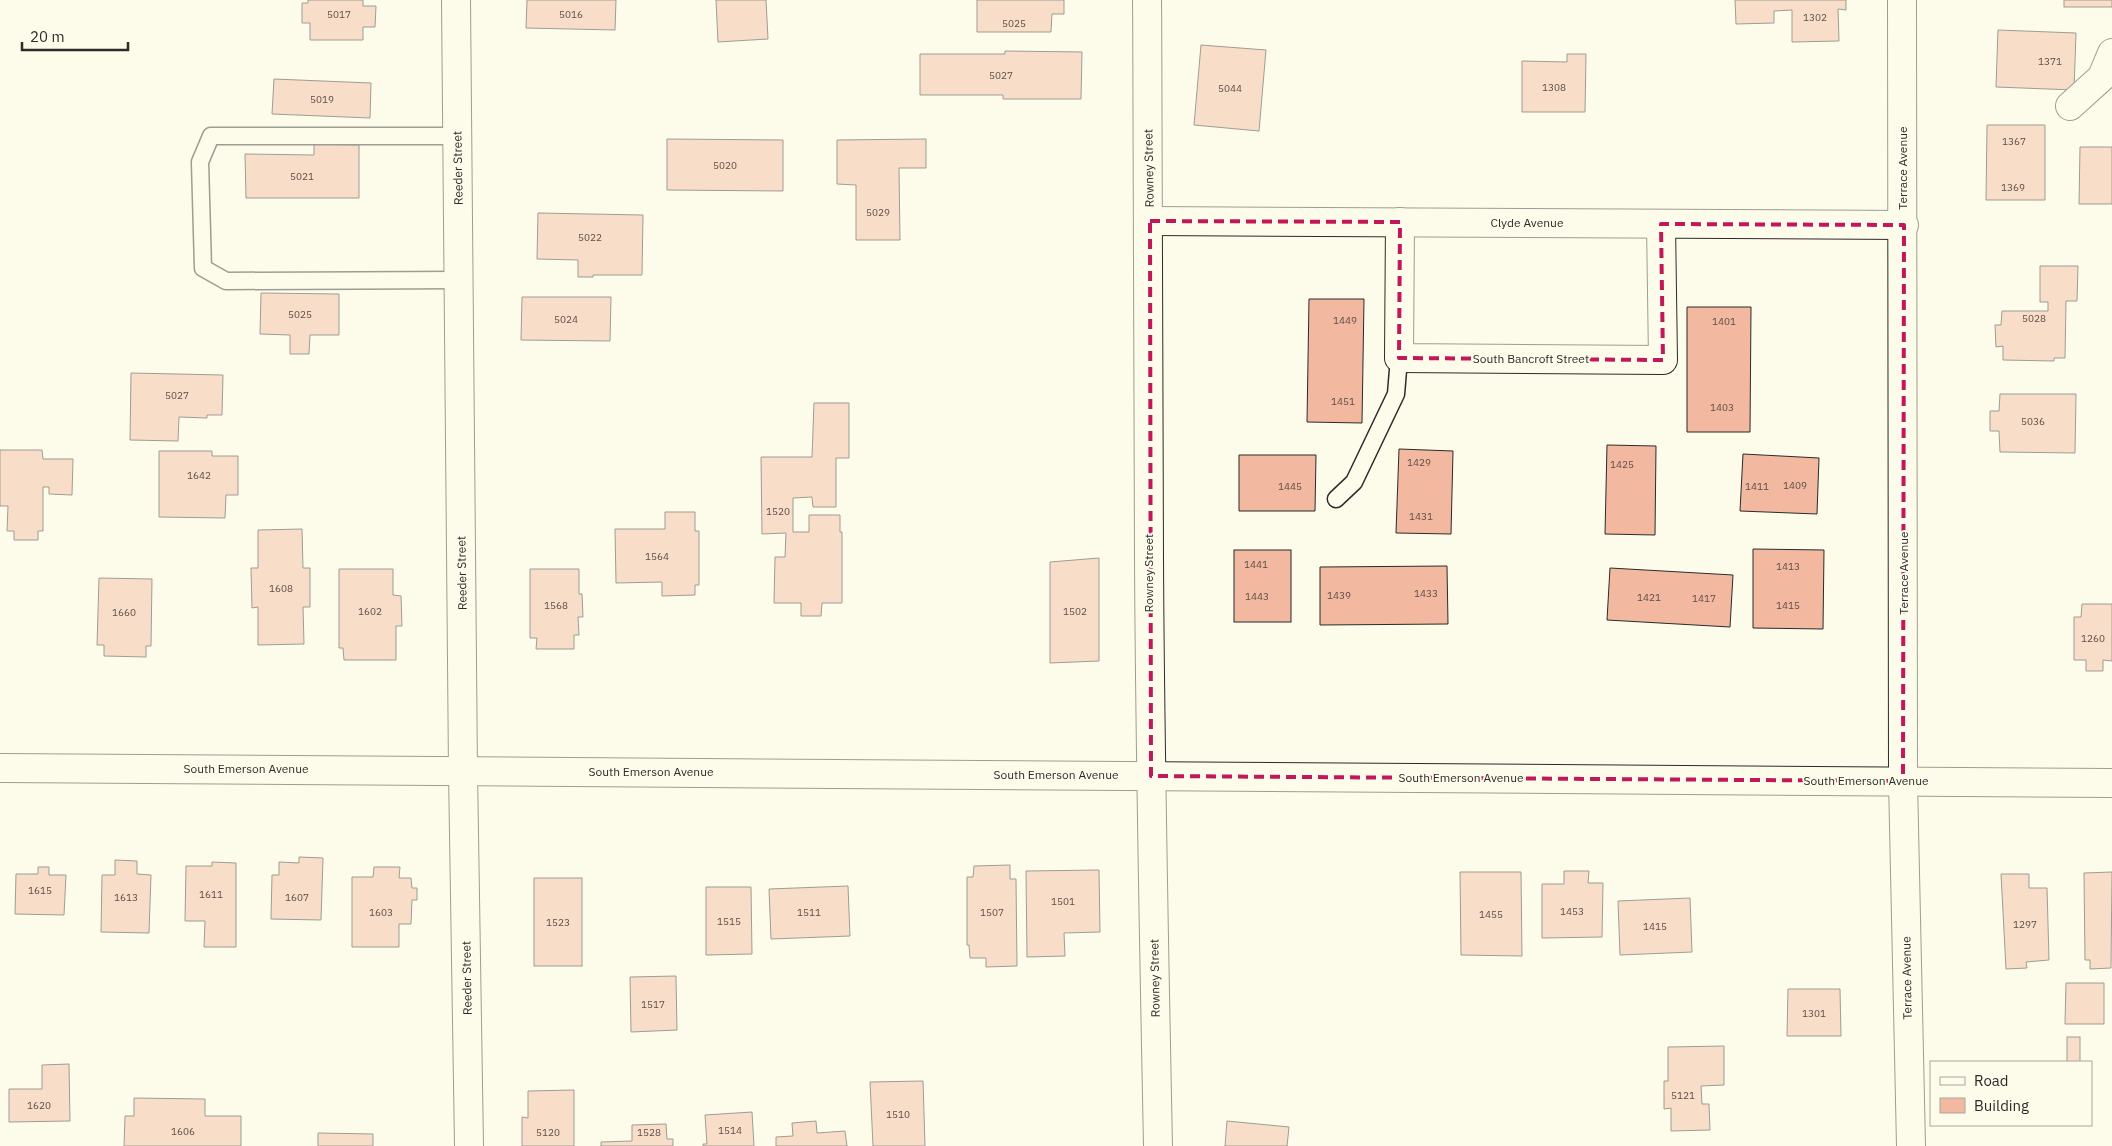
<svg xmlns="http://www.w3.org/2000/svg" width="2112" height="1146" viewBox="0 0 2112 1146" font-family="'IBM Plex Sans',sans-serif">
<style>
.building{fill:#f2b8a0;stroke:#2b2b2b}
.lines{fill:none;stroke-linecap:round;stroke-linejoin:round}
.service-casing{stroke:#2b2b2b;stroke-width:19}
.minor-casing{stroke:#2b2b2b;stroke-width:30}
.primary-casing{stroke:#2b2b2b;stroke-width:30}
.service{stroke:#fdfbea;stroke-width:16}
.minor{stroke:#fdfbea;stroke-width:28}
.primary{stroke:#fdfbea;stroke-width:28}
.marked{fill:none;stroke:#c2185b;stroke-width:4;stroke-dasharray:10 6;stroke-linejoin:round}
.labels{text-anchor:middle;stroke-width:4;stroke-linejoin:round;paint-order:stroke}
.number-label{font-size:10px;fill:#5d4e48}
.street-label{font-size:12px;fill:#2b2b2b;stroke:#fdfbea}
</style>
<rect width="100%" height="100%" fill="#fdfbea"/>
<g class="building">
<polygon points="308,0 363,0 363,6 376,6 375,27 363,27 363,40 310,40 310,23 302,23 302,3 308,3"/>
<polygon points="527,0 616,0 615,30 526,28"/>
<polygon points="716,0 766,0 768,39 718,42"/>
<polygon points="977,0 1064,0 1064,14 1052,14 1051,32 977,32"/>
<polygon points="1735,0 1846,0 1846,10 1838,9 1839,41 1792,42 1792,10 1774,11 1774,23 1736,24"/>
<rect x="2064" y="0" width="48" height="7"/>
<polygon points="1998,30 2076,33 2074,90 1996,87"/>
<polygon points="1201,45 1266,50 1259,131 1194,125"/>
<polygon points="1005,51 1082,52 1081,99 1003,99 1003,95 920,95 920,54 1005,54"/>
<polygon points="1567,54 1586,54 1585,112 1522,112 1522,61 1567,62"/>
<polygon points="274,79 371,83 370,118 272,114"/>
<polygon points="1987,125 2045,125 2045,200 1986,200"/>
<polygon points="667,139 783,140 783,191 667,190"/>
<polygon points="926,139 926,168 899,168 900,240 856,240 856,185 837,184 837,140"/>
<polygon points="314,144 359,145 359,198 246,198 245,154 314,155"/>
<polygon points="2080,147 2112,147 2112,204 2079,204"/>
<polygon points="538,213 643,215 642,275 593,275 593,277 578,277 578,260 537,259"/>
<polygon points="2040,266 2078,266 2077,301 2066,301 2065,358 2054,358 2054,361 2003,360 2003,346 1996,347 1995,325 2001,325 2002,311 2048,311 2048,302 2040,302"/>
<polygon points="261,293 339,294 339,335 310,335 309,354 290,354 290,335 260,334"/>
<polygon points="522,297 611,297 610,341 521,340"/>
<polygon points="1309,299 1364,299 1362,423 1307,422"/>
<polygon points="1687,307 1751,307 1750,432 1687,432"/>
<polygon points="131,373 223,375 222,415 207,415 207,418 179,417 178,441 130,440"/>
<polygon points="2000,394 2076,394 2075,453 2000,452 1999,431 1990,431 1990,411 1999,411"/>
<polygon points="814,403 849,403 849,458 836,458 836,507 813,507 812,497 793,498 793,532 809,532 809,515 840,515 840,532 842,532 842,603 822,603 821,616 801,616 801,603 774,603 775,557 785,557 786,533 762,534 761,457 812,457"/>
<polygon points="1607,445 1656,446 1655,535 1605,534"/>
<polygon points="1399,449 1453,451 1451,534 1396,533"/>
<polygon points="0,450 42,450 43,459 73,459 72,495 49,494 49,487 43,487 43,531 38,531 38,540 14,540 14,531 7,531 8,506 0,506"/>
<polygon points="159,451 212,451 212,456 238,456 238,495 226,495 225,518 159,517"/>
<polygon points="1743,454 1819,458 1817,514 1740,511"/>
<polygon points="1239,455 1316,455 1315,511 1239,511"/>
<polygon points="665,512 695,512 695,531 699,531 699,585 695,585 695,595 662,596 662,582 616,583 615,529 665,529"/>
<polygon points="302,529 303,568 310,568 310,607 303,607 304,644 258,645 258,607 252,608 251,568 258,568 258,530"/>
<polygon points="1753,549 1824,550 1823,629 1753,628"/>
<rect x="1234" y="550" width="57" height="72"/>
<polygon points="1099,558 1099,661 1050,663 1050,562"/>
<polygon points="1447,566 1448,624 1320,625 1320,567"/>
<polygon points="1610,568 1733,575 1730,627 1607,620"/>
<polygon points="339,569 393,569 393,595 401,596 402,626 396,626 396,660 344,660 343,648 339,648"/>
<polygon points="530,569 579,569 579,594 582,594 583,617 578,617 579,635 574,635 574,649 536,649 537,638 530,638"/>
<polygon points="99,578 152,579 151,646 146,646 146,657 104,656 104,645 97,645"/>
<polygon points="2082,604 2112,604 2112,661 2103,660 2103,671 2086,671 2086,660 2074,660 2074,617 2081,617"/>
<polygon points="299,857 323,858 321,920 271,919 272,875 279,875 279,862 299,863"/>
<polygon points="115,860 137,861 137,874 151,875 149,933 101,932 102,875 115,875"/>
<polygon points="212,862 236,863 236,947 204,947 205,921 185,921 186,866 212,866"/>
<polygon points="1010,865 1010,879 1016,879 1017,966 986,967 986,958 970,958 969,945 967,945 967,877 973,877 974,866"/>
<polygon points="38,867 49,867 49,875 66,875 64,915 15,914 16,874 38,874"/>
<polygon points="374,867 400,867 399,878 411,878 412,888 417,888 417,900 412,900 411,924 399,924 399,947 352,947 352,877 373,877"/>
<polygon points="1099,870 1100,932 1064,933 1065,956 1027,957 1026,871"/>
<polygon points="1564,871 1589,871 1588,883 1603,883 1602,937 1542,938 1542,884 1564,884"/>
<polygon points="1460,872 1521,872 1522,956 1461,955"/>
<polygon points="2112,872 2111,968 2090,969 2090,960 2085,960 2084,873"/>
<polygon points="2001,874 2029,874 2029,888 2047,888 2049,960 2026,962 2027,968 2006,969"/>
<rect x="534" y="878" width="48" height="88"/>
<polygon points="848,886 850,936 771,939 769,889"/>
<polygon points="706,887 751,887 752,954 706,955"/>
<polygon points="1690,898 1692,952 1620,955 1618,901"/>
<polygon points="676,976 677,1030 631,1032 630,977"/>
<polygon points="2066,983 2104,983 2104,1024 2065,1024"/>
<polygon points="1788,989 1840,989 1841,1036 1787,1036"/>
<rect x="2067" y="1037" width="13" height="25"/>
<polygon points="1724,1046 1724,1085 1701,1086 1702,1104 1709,1104 1710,1130 1671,1131 1671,1108 1664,1109 1664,1081 1668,1081 1668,1047"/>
<polygon points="69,1064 70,1121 9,1122 9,1089 42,1089 42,1065"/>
<polygon points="923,1081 925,1146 873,1146 870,1082"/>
<polygon points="574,1090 574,1146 522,1146 522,1117 528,1118 528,1091"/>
<polygon points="134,1098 205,1099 205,1116 241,1116 241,1146 124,1146 125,1116 134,1116"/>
<polygon points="752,1112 754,1146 703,1146 703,1144 707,1144 705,1115"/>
<polygon points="816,1121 817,1133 845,1131 847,1146 776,1146 776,1137 793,1136 792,1123"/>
<polygon points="1227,1121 1289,1127 1287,1146 1225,1146"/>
<polygon points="666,1124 667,1139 673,1139 673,1146 601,1146 601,1142 632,1141 632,1125"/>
<polygon points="318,1133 373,1134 373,1146 318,1146"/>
</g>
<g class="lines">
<g class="service-casing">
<g id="service">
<polyline points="457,136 211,136 200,162 203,268 226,281 459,280"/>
<polyline points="1336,499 1354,482 1396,394 1399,358"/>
</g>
</g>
<g class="minor-casing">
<g id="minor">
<polyline points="456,0 463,771 469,1146"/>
<path d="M1147,0c2,186 0,372 2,559 1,195 5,391 9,587"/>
<polyline points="1902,0 1903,781 1911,1146"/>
<polyline points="2070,106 2102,77 2112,53"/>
<polyline points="1150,221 1904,225"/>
<polyline points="1400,222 1399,358 1663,360 1661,224"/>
</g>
</g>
<g class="primary-casing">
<polyline id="primary" points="0,768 2112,783"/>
</g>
<use href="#service" class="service"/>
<use href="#minor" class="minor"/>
<use href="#primary" class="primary"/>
</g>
<path d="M0 0H2112V1146H0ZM1150,221l250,1 -1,136 264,2 -2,-136 243,1 -1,556 -752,-5z" fill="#fdfbea" fill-opacity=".55" fill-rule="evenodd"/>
<path class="marked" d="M1150,221l250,1 -1,136 264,2 -2,-136 243,1 -1,556 -752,-5z"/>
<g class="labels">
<g class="number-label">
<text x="339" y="18">5017</text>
<text x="571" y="18">5016</text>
<text x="1815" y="21">1302</text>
<text x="1014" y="27">5025</text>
<text x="2050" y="65">1371</text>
<text x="1001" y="79">5027</text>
<text x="1554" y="91">1308</text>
<text x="1230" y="92">5044</text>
<text x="322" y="103">5019</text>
<text x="2014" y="145">1367</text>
<text x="725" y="169">5020</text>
<text x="302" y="180">5021</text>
<text x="2013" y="191">1369</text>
<text x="878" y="216">5029</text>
<text x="590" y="241">5022</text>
<text x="300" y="318">5025</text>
<text x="2034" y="322">5028</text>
<text x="566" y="323">5024</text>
<text x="1345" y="324">1449</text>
<text x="1724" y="325">1401</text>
<text x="177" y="399">5027</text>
<text x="1343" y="405">1451</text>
<text x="1722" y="411">1403</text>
<text x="2033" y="425">5036</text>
<text x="1419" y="466">1429</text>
<text x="1622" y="468">1425</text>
<text x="199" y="479">1642</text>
<text x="1795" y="489">1409</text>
<text x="1290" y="490">1445</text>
<text x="1757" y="490">1411</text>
<text x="778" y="515">1520</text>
<text x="1421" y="520">1431</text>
<text x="657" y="560">1564</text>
<text x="1256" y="568">1441</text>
<text x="1788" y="570">1413</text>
<text x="281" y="592">1608</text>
<text x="1426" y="597">1433</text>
<text x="1339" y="599">1439</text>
<text x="1257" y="600">1443</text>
<text x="1649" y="601">1421</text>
<text x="1704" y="602">1417</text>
<text x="556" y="609">1568</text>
<text x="1788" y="609">1415</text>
<text x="370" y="615">1602</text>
<text x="1075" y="615">1502</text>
<text x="124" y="616">1660</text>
<text x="2093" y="642">1260</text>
<text x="40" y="894">1615</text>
<text x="211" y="898">1611</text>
<text x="126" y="901">1613</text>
<text x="297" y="901">1607</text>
<text x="1063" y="905">1501</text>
<text x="1572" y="915">1453</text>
<text x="381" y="916">1603</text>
<text x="809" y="916">1511</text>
<text x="992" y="916">1507</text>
<text x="1491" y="918">1455</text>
<text x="729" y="925">1515</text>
<text x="558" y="926">1523</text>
<text x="2025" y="928">1297</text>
<text x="1655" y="930">1415</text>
<text x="653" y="1008">1517</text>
<text x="1814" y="1017">1301</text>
<text x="1683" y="1099">5121</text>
<text x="39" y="1109">1620</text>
<text x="898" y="1118">1510</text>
<text x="730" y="1134">1514</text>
<text x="183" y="1135">1606</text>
<text x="548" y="1136">5120</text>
<text x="649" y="1136">1528</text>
</g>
<g class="street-label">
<text transform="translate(458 168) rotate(-91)" y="4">Reeder Street</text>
<text transform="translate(1149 168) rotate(-91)" y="4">Rowney Street</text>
<text transform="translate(1903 168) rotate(-90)" y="4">Terrace Avenue</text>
<text x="1527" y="227">Clyde Avenue</text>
<text x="1531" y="363">South Bancroft Street</text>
<text transform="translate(462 573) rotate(-91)" y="4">Reeder Street</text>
<text transform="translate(1149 573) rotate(-90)" y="4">Rowney Street</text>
<text transform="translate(1904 573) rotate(-90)" y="4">Terrace Avenue</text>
<text x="246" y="773">South Emerson Avenue</text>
<text x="651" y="776">South Emerson Avenue</text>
<text x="1056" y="779">South Emerson Avenue</text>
<text x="1461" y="782">South Emerson Avenue</text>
<text x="1866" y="785">South Emerson Avenue</text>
<text transform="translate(467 978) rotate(-91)" y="4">Reeder Street</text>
<text transform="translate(1155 978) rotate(-91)" y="4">Rowney Street</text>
<text transform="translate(1907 978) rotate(-91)" y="4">Terrace Avenue</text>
</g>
</g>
<rect x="1930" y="1061" width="162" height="65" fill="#fdfbea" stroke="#a9a89e"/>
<rect x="1940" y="1077" width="25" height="8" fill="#fdfbea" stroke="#a9a89e"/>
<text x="1974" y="1086" font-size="15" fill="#2b2b2b">Road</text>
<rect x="1940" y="1098" width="25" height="15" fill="#f2b8a0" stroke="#a9a89e"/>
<text x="1974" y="1111" font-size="15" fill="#2b2b2b">Building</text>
<path d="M22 42v8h106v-8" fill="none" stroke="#2b2b2b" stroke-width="2.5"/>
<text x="30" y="42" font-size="15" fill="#2b2b2b" stroke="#fdfbea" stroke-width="4" paint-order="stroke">20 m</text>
</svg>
